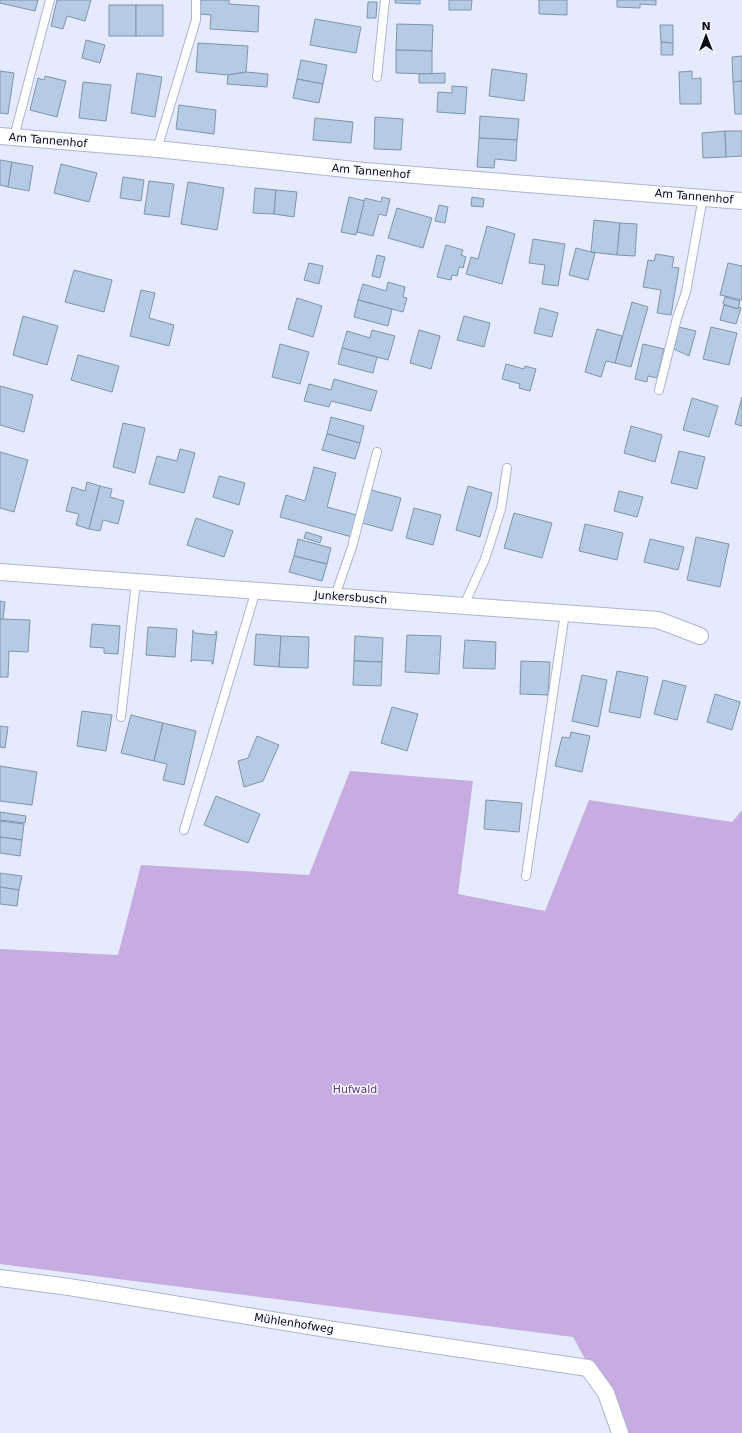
<svg xmlns="http://www.w3.org/2000/svg" width="742" height="1433" viewBox="0 0 742 1433" font-family="'DejaVu Sans',sans-serif">
<style>
.forest{fill:#c7ace1}
.building{fill:#b5cae3;stroke:#8094ab}
.lines{fill:none;stroke-linecap:round;stroke-linejoin:round}
.service-casing{stroke:#acb5d2;stroke-width:10}
.minor-casing{stroke:#acb5d2;stroke-width:18}
.service{stroke:#fff;stroke-width:8}
.minor{stroke:#fff;stroke-width:16}
.labels{text-anchor:middle;stroke-width:3;stroke-linejoin:round;paint-order:stroke}
.street-label{font-size:11px;fill:#090b15;stroke:#f6f8ff}
.park-label{font-size:11px;fill:#603c7d;stroke:#f6f8ff}
</style>
<rect width="100%" height="100%" fill="#e5ebfd"/>
<polygon class="forest" points="350,771 473,781 458,894 545,911 589,800 732,822 742,810 742,1433 621,1433 610,1404 573,1337 0,1264 0,949 118,955 141,865 309,875"/>
<g class="building">
<polygon points="0,0 38,0 35,11 0,3"/>
<polygon points="57,0 91,0 85,21 67,16 63,29 51,26"/>
<polygon points="201,0 229,0 229,4 259,6 258,32 210,29 211,15 200,14"/>
<polygon points="395,0 420,0 420,4 395,3"/>
<polygon points="449,0 472,0 471,10 449,10"/>
<polygon points="539,0 567,0 567,15 539,14"/>
<polygon points="617,0 656,0 656,5 640,4 640,8 617,7"/>
<polygon points="368,2 377,2 376,18 367,18"/>
<rect x="109" y="5" width="27" height="31"/>
<rect x="136" y="5" width="27" height="31"/>
<polygon points="315,19 361,27 356,53 310,45"/>
<polygon points="397,24 433,25 432,51 396,50"/>
<polygon points="660,25 673,25 673,43 661,42"/>
<polygon points="86,40 105,45 100,63 82,58"/>
<polygon points="661,42 673,43 673,55 661,55"/>
<polygon points="198,43 248,46 246,72 228,75 196,72"/>
<polygon points="396,50 432,51 432,74 396,73"/>
<polygon points="742,56 742,81 733,82 732,57"/>
<polygon points="301,60 327,65 323,84 297,79"/>
<polygon points="492,69 527,74 524,101 489,96"/>
<polygon points="0,71 14,73 8,114 0,113"/>
<polygon points="692,71 692,79 701,78 701,104 680,104 679,72"/>
<polygon points="246,72 268,74 267,87 227,84 228,75"/>
<polygon points="137,73 162,77 155,117 131,113"/>
<polygon points="445,73 445,83 419,83 419,74"/>
<polygon points="45,76 66,81 57,117 30,110 38,78 44,80"/>
<polygon points="297,79 323,84 319,103 293,98"/>
<polygon points="742,81 742,114 735,114 733,82"/>
<polygon points="83,82 111,85 106,121 79,118"/>
<polygon points="452,86 467,87 465,114 437,112 438,92 452,93"/>
<polygon points="179,105 216,110 214,134 176,129"/>
<polygon points="480,116 519,119 517,140 479,138"/>
<polygon points="375,117 403,119 401,150 374,149"/>
<polygon points="315,118 353,122 351,143 313,140"/>
<polygon points="725,131 726,157 703,158 702,133"/>
<polygon points="725,131 742,131 742,156 726,157"/>
<polygon points="479,138 517,140 516,161 495,159 494,168 477,167"/>
<polygon points="0,160 12,162 8,187 0,185"/>
<polygon points="12,162 33,166 29,191 8,187"/>
<polygon points="61,164 97,173 89,202 54,193"/>
<polygon points="123,177 144,180 141,201 120,198"/>
<polygon points="149,181 174,184 169,217 144,214"/>
<polygon points="188,182 224,188 217,230 181,224"/>
<polygon points="255,188 276,190 274,214 253,213"/>
<polygon points="276,190 297,192 294,217 274,214"/>
<polygon points="349,197 365,201 356,235 341,232"/>
<polygon points="382,197 390,199 386,216 379,214 373,236 357,232 365,198 381,202"/>
<polygon points="472,197 484,199 483,207 471,206"/>
<polygon points="439,205 448,207 445,223 435,221"/>
<polygon points="397,208 432,218 423,248 388,238"/>
<polygon points="594,220 620,223 617,255 591,252"/>
<polygon points="620,223 637,224 635,256 617,255"/>
<polygon points="487,226 515,234 502,284 466,274 471,257 478,259"/>
<polygon points="533,239 565,244 558,286 542,284 545,265 529,263"/>
<polygon points="446,245 463,250 461,255 466,257 463,268 459,267 457,276 452,275 451,280 437,277"/>
<polygon points="576,248 595,253 588,280 569,275"/>
<polygon points="656,254 674,257 672,267 679,268 671,315 657,313 661,290 643,287 648,260 654,261"/>
<polygon points="377,255 385,257 380,278 372,276"/>
<polygon points="309,263 323,266 319,284 304,280"/>
<polygon points="728,263 742,266 742,300 720,295"/>
<polygon points="74,270 112,280 104,312 65,302"/>
<polygon points="388,282 405,287 403,297 407,298 403,312 358,300 363,284 386,291"/>
<polygon points="141,290 155,293 149,318 174,325 169,346 130,336"/>
<polygon points="725,297 740,301 738,309 723,304"/>
<polygon points="297,298 322,306 313,337 288,329"/>
<polygon points="358,300 392,309 388,326 354,317"/>
<polygon points="632,302 648,307 631,367 615,363"/>
<polygon points="724,305 738,309 738,307 741,308 736,324 720,320"/>
<polygon points="540,308 558,313 552,337 534,333"/>
<polygon points="23,316 58,326 47,365 13,355"/>
<polygon points="464,316 490,323 484,347 457,340"/>
<polygon points="679,327 696,331 689,356 674,349"/>
<polygon points="711,327 737,333 729,365 703,359"/>
<polygon points="597,329 622,336 615,363 606,361 601,377 585,372"/>
<polygon points="372,330 395,336 388,360 342,348 347,331 370,338"/>
<polygon points="419,330 440,336 431,369 410,363"/>
<polygon points="280,344 309,352 300,384 272,377"/>
<polygon points="643,344 664,349 657,378 648,376 647,382 635,379"/>
<polygon points="342,348 377,357 373,373 338,364"/>
<polygon points="78,355 119,366 112,392 71,380"/>
<polygon points="506,364 524,369 525,366 536,369 530,391 519,388 520,384 502,379"/>
<polygon points="334,379 377,391 371,411 331,401 329,407 304,401 309,384 331,390"/>
<polygon points="0,386 33,395 24,432 0,425"/>
<polygon points="742,397 742,426 735,424"/>
<polygon points="692,398 718,406 709,437 683,430"/>
<polygon points="331,417 364,426 360,443 327,434"/>
<polygon points="123,423 145,428 135,473 113,467"/>
<polygon points="631,426 662,435 655,462 624,453"/>
<polygon points="327,434 360,443 355,459 322,450"/>
<polygon points="180,449 195,453 184,493 149,484 157,456 177,461"/>
<polygon points="679,451 705,457 697,489 671,483"/>
<polygon points="0,452 28,460 14,512 0,508"/>
<polygon points="314,467 336,473 327,507 357,515 352,537 280,517 286,495 305,501"/>
<polygon points="219,476 245,483 239,505 213,497"/>
<polygon points="87,482 100,486 89,529 76,525 79,514 66,511 72,487 85,491"/>
<polygon points="100,486 112,489 110,497 124,501 118,524 103,520 100,531 89,529"/>
<polygon points="468,486 492,493 480,537 456,530"/>
<polygon points="371,490 401,498 392,531 362,523"/>
<polygon points="619,491 643,497 637,517 614,511"/>
<polygon points="414,508 441,515 433,545 406,538"/>
<polygon points="514,513 552,523 542,558 504,548"/>
<polygon points="196,518 233,531 224,557 187,545"/>
<polygon points="585,524 623,533 617,560 579,551"/>
<polygon points="306,532 322,537 320,543 304,538"/>
<polygon points="696,537 729,544 720,587 687,580"/>
<polygon points="298,539 331,548 327,564 294,556"/>
<polygon points="650,539 684,547 678,570 644,562"/>
<polygon points="294,556 327,564 322,581 289,572"/>
<polygon points="0,601 5,602 3,619 0,619"/>
<polygon points="0,619 30,620 28,652 9,651 8,677 0,677"/>
<polygon points="92,624 120,626 118,654 104,653 104,648 90,647"/>
<polygon points="148,627 177,629 175,657 146,655"/>
<polygon points="193,630 194,633 215,635 216,631 217,632 213,664 212,664 212,661 192,660 191,662"/>
<polygon points="256,634 281,636 279,667 254,665"/>
<polygon points="407,635 441,636 439,674 405,672"/>
<polygon points="281,636 309,637 308,668 279,667"/>
<polygon points="355,636 383,638 382,662 354,661"/>
<polygon points="465,640 496,642 495,669 463,668"/>
<polygon points="354,661 382,662 381,686 353,685"/>
<polygon points="521,661 550,662 548,695 520,694"/>
<polygon points="617,671 648,677 640,718 609,712"/>
<polygon points="582,675 607,680 598,727 572,721"/>
<polygon points="663,680 686,686 677,720 654,714"/>
<polygon points="715,694 740,702 732,730 707,722"/>
<polygon points="392,707 418,714 407,751 381,743"/>
<polygon points="82,711 112,715 106,751 77,746"/>
<polygon points="131,715 163,723 154,761 121,753"/>
<polygon points="163,723 196,731 184,785 163,780 167,764 154,761"/>
<polygon points="0,726 8,727 5,748 0,747"/>
<polygon points="571,732 590,736 582,772 555,766 562,737 570,738"/>
<polygon points="257,736 279,745 263,781 244,787 238,761 248,758"/>
<polygon points="0,766 37,772 32,805 0,801"/>
<polygon points="216,796 260,814 248,843 204,825"/>
<polygon points="486,800 522,803 519,832 484,829"/>
<polygon points="0,812 26,816 25,823 0,820"/>
<polygon points="0,821 24,824 22,840 0,837"/>
<polygon points="0,837 22,840 20,856 0,853"/>
<polygon points="0,873 22,876 19,890 0,887"/>
<polygon points="0,887 19,890 17,906 0,904"/>
</g>
<g class="lines">
<g class="service-casing">
<g id="service">
<polyline points="377,77 385,0"/>
<polyline points="14,137 50,0"/>
<polyline points="157,149 196,20 196,0"/>
<polyline points="659,390 677,318 686,292 703,197"/>
<polyline points="335,596 352,547 377,452"/>
<polyline points="464,605 485,559 501,509 507,468"/>
<polyline points="121,717 136,582"/>
<polyline points="184,830 256,590"/>
<polyline points="526,876 565,613"/>
</g>
</g>
<g class="minor-casing">
<g id="minor">
<polyline points="0,136 157,149 364,171 742,201"/>
<polyline points="0,572 658,620 700,636"/>
<polyline points="0,1278 69,1287 340,1331 588,1368 606,1393 620,1433"/>
</g>
</g>
<use href="#service" class="service"/>
<use href="#minor" class="minor"/>
</g>
<g class="labels">
<g class="street-label">
<text transform="translate(48 140) rotate(5)" y="4">Am Tannenhof</text>
<text transform="translate(371 171) rotate(5)" y="4">Am Tannenhof</text>
<text transform="translate(694 196) rotate(5)" y="4">Am Tannenhof</text>
<text transform="translate(351 597) rotate(4)" y="4">Junkersbusch</text>
<text transform="translate(294 1323) rotate(9)" y="4">Mühlenhofweg</text>
</g>
<g class="park-label">
<text x="355" y="1093">Hufwald</text>
</g>
</g>
<g transform="translate(706 36)" stroke="#f6f8ff" stroke-width="3" paint-order="stroke">
<path d="M0-3L7 15L0 10L-7 15Z" fill="#090b15"/>
<text y="-6" font-size="11" font-weight="bold" text-anchor="middle" fill="#090b15">N</text>
</g>
</svg>
